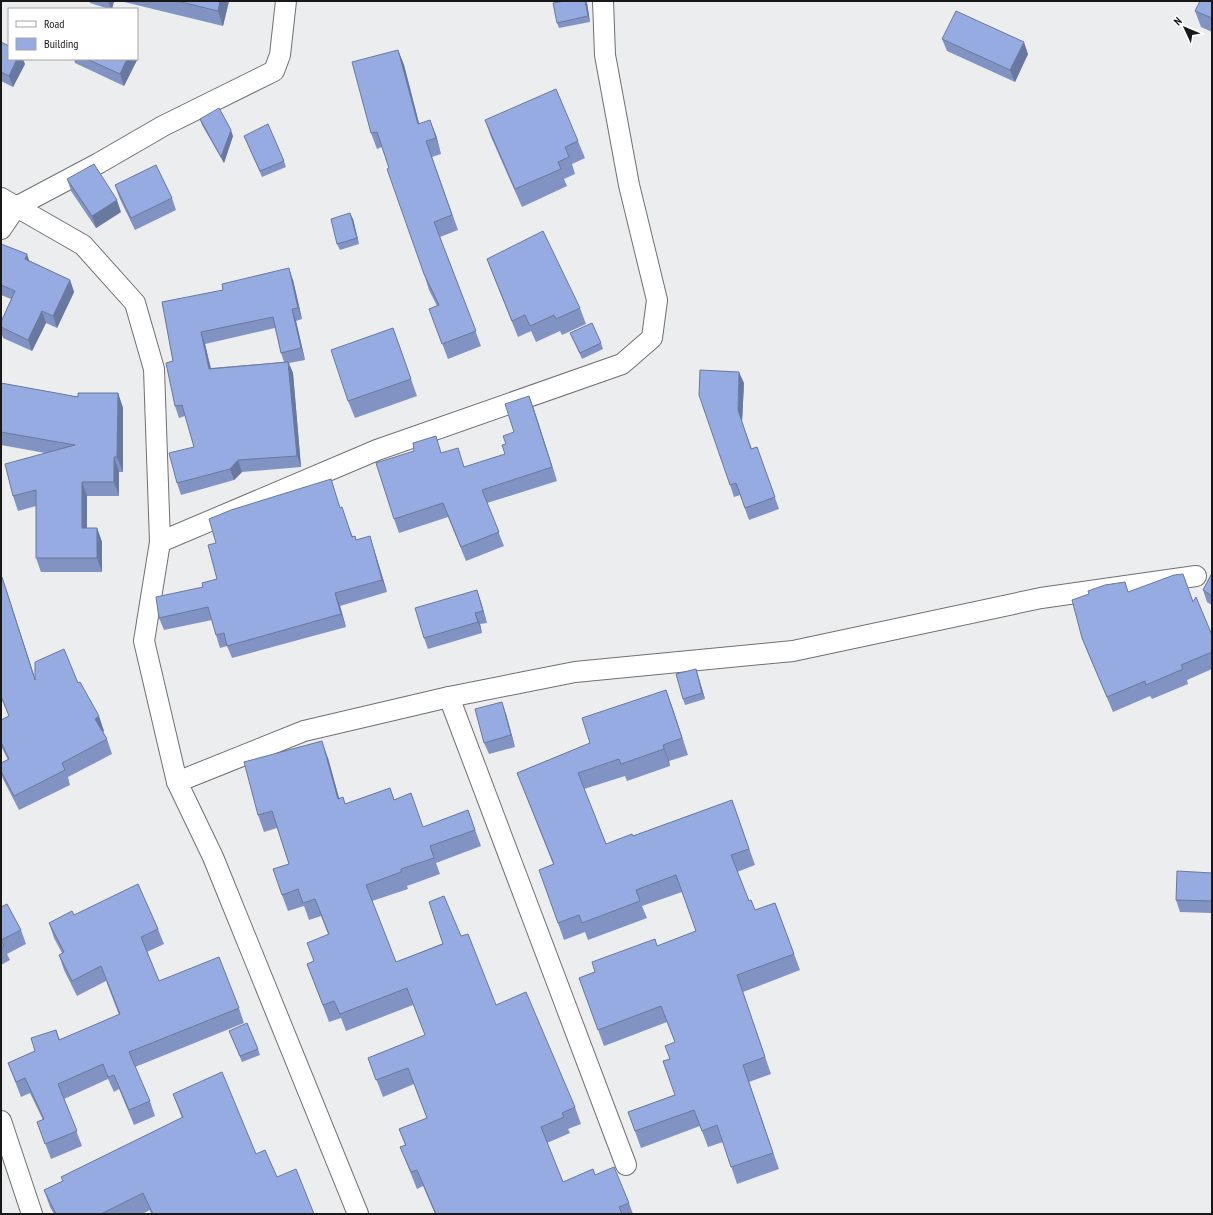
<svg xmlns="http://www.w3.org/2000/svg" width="1213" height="1215" viewBox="0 0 1213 1215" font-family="'PT Sans Narrow',sans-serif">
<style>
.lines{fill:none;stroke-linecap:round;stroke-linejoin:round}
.minor-casing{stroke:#707071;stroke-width:22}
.minor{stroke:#fff;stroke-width:20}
.wall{fill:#8193c2;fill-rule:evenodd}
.shaded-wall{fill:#69789e}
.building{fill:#96abe1;stroke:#69789e}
</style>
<rect width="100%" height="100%" fill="#ecedee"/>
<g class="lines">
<g class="minor-casing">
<g id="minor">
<polyline points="1,198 83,245 135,303 154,369 160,542 144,641 177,782 213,857 358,1214"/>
<polyline points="1,229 16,207 99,163 163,126 274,71 280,55 286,1"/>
<polyline points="160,542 377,450 622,364 652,338 657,300 629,185 605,55 603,1"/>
<polyline points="449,697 626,1165"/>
<polyline points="177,782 304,731 449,697 575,672 793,651 1041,598 1196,576"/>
<polyline points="1,1121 32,1214"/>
</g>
</g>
<use href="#minor" class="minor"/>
</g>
<g class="wall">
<polygon points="89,1 114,1 112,9 109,9 90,3"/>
<polygon points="120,1 229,1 223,26"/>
<polygon points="1212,1 1212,32 1201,27 1195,11"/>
<polygon points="587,3 590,22 559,28 557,23"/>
<polygon points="942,39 1028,54 1015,82 947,51"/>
<polygon points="1,42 25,64 13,87 1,81"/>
<polygon points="398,50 404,65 419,123 436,135 441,154 432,157 458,230 440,237 481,346 448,359 429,309 437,306 429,290 424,274 382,147 377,149 371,133"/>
<polygon points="137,55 138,58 124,86 75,63 74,59 137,59"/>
<polygon points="200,119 233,136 224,163 202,125"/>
<polygon points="485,120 578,141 585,158 572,164 575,174 564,179 567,186 522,207 491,137"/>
<polygon points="244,136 284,161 286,167 262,177"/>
<polygon points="67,179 121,212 96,228 71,191"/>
<polygon points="115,185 172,198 176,210 135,230 119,197"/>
<polygon points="353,219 359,244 340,250 337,244"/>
<polygon points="1,244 30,261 70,280 74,292 57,328 46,323 32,351 3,338 1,332 1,322 11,299 1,295"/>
<polygon points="487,259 580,308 586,324 562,335 560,331 536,342 531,331 518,337 493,275"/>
<path d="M293,280l9,39 -6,2 9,39 -16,3 4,10 8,94 -59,5 -8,8 -53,15 -4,-12 17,-36 -9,-31 -6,2 -4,-12 -2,-45 -11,-59zM275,328l6,25 3,9 -73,6 -6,-24z"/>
<polygon points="393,328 417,396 355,418 348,401"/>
<polygon points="570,333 601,343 603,349 582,359"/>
<polygon points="1,383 78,397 118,393 123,408 123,472 119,472 119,496 87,496 87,528 97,528 102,542 102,572 41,572 36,558 36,506 18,511 13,496 45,453 1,445"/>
<polygon points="744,383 742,422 752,449 757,447 779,509 749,520 740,495 734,497 730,485"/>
<polygon points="529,396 557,481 487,503 504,546 466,561 448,517 399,533 394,519 442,453 465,467 505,454 506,444 514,432"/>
<polygon points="331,479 340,508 353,537 356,540 374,549 387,592 340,606 346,627 232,658 227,646 220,648 216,635 212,620 164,630 159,618 203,587 217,579 216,543"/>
<polygon points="1212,573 1212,605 1207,602 1203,590"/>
<polygon points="1,578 7,592 35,678 78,683 104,731 103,732 107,739 112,754 68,777 70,785 19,810 3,779 1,773 1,763 8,760 1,746 1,720 9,716 1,698"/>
<polygon points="1129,592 1193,602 1212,635 1212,669 1187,680 1188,684 1152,699 1150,696 1113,712 1088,653 1082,638"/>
<polygon points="481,602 487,623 480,624 482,633 428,649 424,638"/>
<polygon points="696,669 705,699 685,705 683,699"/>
<polygon points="666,690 688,755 669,761 670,766 627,781 625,776 584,789 606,844 633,836 732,800 755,865 737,872 749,901 755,910 775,903 800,970 743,992 771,1074 749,1082 779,1169 737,1184 723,1142 708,1147 700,1126 641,1148 628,1112 675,1095 670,1059 675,1042 667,1022 604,1046 579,978 657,946 696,931 682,892 642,906 647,918 588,940 585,932 564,940 539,870 553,864 517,773 590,743"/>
<polygon points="506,714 515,747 489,754 484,743"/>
<polygon points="328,758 339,798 345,804 390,788 394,799 423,827 468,810 481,846 436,863 440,874 407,886 408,889 372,901 396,962 461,936 496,1005 575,1107 581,1124 568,1129 570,1133 547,1143 563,1182 595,1175 629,1203 633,1214 435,1214 423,1186 417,1189 400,1147 405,1145 399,1129 427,1118 414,1084 383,1097 368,1058 425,1035 413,1005 346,1031 341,1018 329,1022 307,964 314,961 328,934 321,916 309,920 304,906 288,911 282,895 289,864 277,828 264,832 258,815"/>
<polygon points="1212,873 1212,913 1180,912 1176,900"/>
<polygon points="1,907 21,930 26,944 7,954 10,960 1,965"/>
<polygon points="74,915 158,929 164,944 147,952 159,981 239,1008 244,1023 135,1067 150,1101 155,1116 134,1125 119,1089 114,1092 108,1079 64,1099 82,1146 51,1159 37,1122 43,1120 30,1093 21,1097 8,1063 35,1051 56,1030 60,1040 119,1015 106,981 77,996 64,970 59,955 62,953 54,938 49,923"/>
<polygon points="229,1031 258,1049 260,1055 242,1062"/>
<polygon points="173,1094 256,1154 277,1177 314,1214 151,1214 150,1210 142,1214 54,1214 50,1207 44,1190 63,1181 61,1177 182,1118"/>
</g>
<g class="shaded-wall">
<polygon points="108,1 114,1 112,9 111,9"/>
<polygon points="220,1 229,1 223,26 218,11"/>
<polygon points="585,1 586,1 587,3 590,22 588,16"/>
<polygon points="1024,42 1028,54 1015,82 1010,70"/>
<polygon points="398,50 404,65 423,139 418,124"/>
<polygon points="137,55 138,58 124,86 120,74 127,59 137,59"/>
<polygon points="17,59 23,59 25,64 13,87 9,76"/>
<polygon points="430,120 436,135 441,154 436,138"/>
<polygon points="231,130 233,136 224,163 221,157"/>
<polygon points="117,200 121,212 96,228 92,216"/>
<polygon points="350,213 353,219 359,244 357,238"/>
<polygon points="27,254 31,266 25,259"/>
<polygon points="289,268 293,280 302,319 298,308"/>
<polygon points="70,280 74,292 57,328 53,316"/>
<polygon points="292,309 296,321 305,360 301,348"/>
<polygon points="42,311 46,323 32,351 28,340"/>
<polygon points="201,332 205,344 213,380 209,369"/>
<polygon points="288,362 293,373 301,467 297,456"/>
<polygon points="739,372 744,383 742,422 738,410"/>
<polygon points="118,393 123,408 123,472 117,457"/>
<polygon points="529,396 534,409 557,481 552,467"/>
<polygon points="114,457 119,472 119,496 114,482"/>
<polygon points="238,460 242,472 234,480 230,469"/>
<polygon points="82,482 87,496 87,542 82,528"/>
<polygon points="97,528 102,542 102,572 97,558"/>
<polygon points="370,536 374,549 387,592 382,580"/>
<polygon points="2,577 7,592 40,694 35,680"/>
<polygon points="477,590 481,602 487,623 483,611"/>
<polygon points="335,593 340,606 346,627 341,614"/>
<polygon points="475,613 480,624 482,633 478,622"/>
<polygon points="696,669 698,675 705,699 702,693"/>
<polygon points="666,690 672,706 688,755 682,738"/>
<polygon points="502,702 506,714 515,747 511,735"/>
<polygon points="99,716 104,731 101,733 95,719"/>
<polygon points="322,741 328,758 344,816 338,799"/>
<polygon points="663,745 669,761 670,766 664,749"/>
</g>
<g class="building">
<polygon points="177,1 220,1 218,11"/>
<polygon points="565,1 585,1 588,16 557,23 553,3"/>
<polygon points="1200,1 1212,1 1212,18 1195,11"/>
<polygon points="956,11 1024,42 1010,70 942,39"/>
<polygon points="1,42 9,46 9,59 17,59 9,76 1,72"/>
<polygon points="398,50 418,124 430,120 436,138 426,141 452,215 434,222 476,331 442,344 429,309 439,305 424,274 387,169 389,168 377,132 371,133 352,62"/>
<polygon points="87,59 127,59 120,74"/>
<polygon points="556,89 578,141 565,147 569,157 558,162 561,169 515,189 485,120"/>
<polygon points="219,108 231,130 221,157 200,119"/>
<polygon points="268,124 284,161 260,171 244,136"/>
<polygon points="94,164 117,200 92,216 67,179"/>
<polygon points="156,165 172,198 131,218 115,185"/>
<polygon points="350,213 357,238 337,244 331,219"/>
<polygon points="543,231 580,308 556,319 554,315 530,326 525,315 512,321 487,259"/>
<polygon points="1,244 27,254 25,259 70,280 53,316 42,311 28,340 1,327 1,322 15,291 1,285"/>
<polygon points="289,268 298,308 292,309 301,348 281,353 273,317 201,332 209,369 288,362 297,456 238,460 230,469 177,483 169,453 194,447 182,405 175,406 166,363 173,361 162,302 223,290 222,284"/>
<polygon points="592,323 601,343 580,353 570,333"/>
<polygon points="393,328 411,379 348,401 331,350"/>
<polygon points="700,370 739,372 738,410 751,449 757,447 775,497 745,508 736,483 730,485 699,395"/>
<polygon points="1,383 78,397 78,393 118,393 117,457 114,457 114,482 82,482 82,528 97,528 97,558 36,558 36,490 13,496 5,464 75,445 1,432"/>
<polygon points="529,396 552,467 482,490 499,532 461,547 443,503 394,519 376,463 414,451 413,443 436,436 441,453 458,448 464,467 505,454 502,445 506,444 503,436 514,432 505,404"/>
<polygon points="331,479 340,508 342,507 352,537 355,536 356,540 370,536 382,580 335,593 341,614 227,646 224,633 216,635 208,607 159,618 156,597 203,587 202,583 217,579 208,545 216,543 209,519 231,510"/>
<polygon points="1212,573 1212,596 1203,590"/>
<polygon points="1183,574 1193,602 1196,597 1212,635 1212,652 1181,665 1183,669 1146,685 1145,681 1107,697 1082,638 1072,600 1089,594 1088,591 1105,585 1125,582 1128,592 1174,575"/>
<polygon points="2,577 35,680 35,662 64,649 78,683 80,682 99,716 95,719 107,739 62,763 65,770 14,796 1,771 1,763 9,759 1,742 1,720 9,716 1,696 1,578"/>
<polygon points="477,590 483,611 475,613 478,622 424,638 415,608"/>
<polygon points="696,669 702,693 683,699 676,674"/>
<polygon points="666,690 682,738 663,745 664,749 621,764 619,759 578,773 606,844 632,834 633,836 732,800 749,849 731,855 749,901 751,900 755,910 775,903 794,954 737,975 765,1057 743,1065 773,1153 731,1167 717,1125 702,1131 694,1110 635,1131 628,1112 675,1095 663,1061 670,1059 665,1046 675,1042 661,1006 598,1030 579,978 595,972 592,962 655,939 657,946 696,931 676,875 636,890 640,901 582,923 579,915 558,923 539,870 554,864 517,773 590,743 582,718"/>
<polygon points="502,702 511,735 484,743 475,709"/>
<polygon points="322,741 338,799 343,797 345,804 390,788 394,800 411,793 423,827 468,810 475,830 430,846 434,858 401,869 401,872 366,885 396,962 443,944 429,902 444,896 461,936 468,934 496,1005 526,992 575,1107 562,1113 564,1117 541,1127 563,1182 593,1169 595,1175 614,1167 629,1203 619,1207 622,1214 436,1214 417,1170 411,1172 400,1147 406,1145 399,1129 427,1118 408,1068 376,1080 368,1058 425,1035 407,988 340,1014 334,1001 323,1005 307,964 314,961 307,943 329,934 315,899 303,903 298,889 282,895 273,869 289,864 272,811 258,815 244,762"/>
<polygon points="1177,871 1212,873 1212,901 1176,900"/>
<polygon points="138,884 158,929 141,937 159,981 219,957 239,1008 129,1052 150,1101 129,1110 114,1075 108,1077 103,1064 58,1084 77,1131 45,1144 37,1122 44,1119 25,1078 16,1082 8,1063 35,1051 31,1038 56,1030 59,1040 120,1014 101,966 72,981 59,955 64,952 49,923 72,911 74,915"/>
<polygon points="7,904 21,930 1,940 4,946 1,948 1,907"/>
<polygon points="247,1023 258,1049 240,1056 229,1031"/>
<polygon points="222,1072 256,1154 265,1150 277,1177 296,1169 314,1214 153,1214 143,1193 101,1214 56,1214 44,1190 63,1181 61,1177 183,1117 173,1094"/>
</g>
<rect width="1213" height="1215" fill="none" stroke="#181819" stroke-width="4"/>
<rect x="8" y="8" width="130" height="52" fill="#ffffff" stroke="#a3a3a3"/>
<rect x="16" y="21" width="20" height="6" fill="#ffffff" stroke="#a3a3a3"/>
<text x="44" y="28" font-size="12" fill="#181819">Road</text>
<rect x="16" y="38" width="20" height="12" fill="#96abe1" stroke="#a3a3a3"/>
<text x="44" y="48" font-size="12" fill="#181819">Building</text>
<g transform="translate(1185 28) rotate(314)" stroke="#ffffff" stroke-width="3" paint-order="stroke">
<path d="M0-3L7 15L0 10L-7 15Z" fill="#181819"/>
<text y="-6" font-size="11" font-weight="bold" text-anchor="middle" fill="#181819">N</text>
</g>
</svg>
